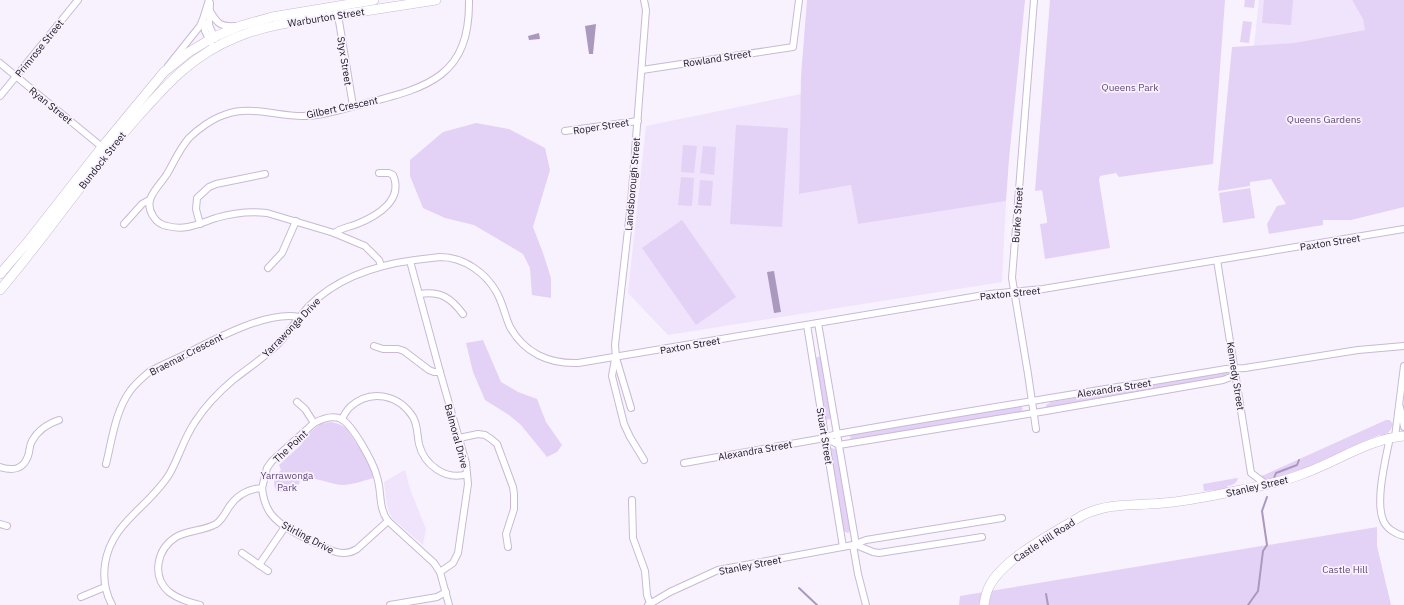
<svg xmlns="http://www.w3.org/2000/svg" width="1404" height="605" viewBox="0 0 1404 605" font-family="'IBM Plex Sans',sans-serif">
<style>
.built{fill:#efe4fb}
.green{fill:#e4d1f6}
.water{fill:#ab98bd}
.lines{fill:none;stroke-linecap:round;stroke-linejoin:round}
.stream{stroke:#ab98bd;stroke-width:2}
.minor-casing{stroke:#c8b9d7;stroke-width:8}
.secondary-casing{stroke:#c8b9d7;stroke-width:10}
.minor{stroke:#fff;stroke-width:6}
.secondary{stroke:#fff;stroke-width:9}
.labels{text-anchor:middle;stroke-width:3.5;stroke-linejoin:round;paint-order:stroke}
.street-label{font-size:10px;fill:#19131e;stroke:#f8f2fe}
.park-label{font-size:10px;fill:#62477a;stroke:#f8f2fe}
</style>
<rect width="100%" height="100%" fill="#f8f2fe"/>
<g class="built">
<polygon points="1259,0 1352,0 1363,19 1365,30 1294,43 1254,46"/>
<polygon points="801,94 799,194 851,185 858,224 1006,201 1002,282 668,335 628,293 646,126"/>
<polygon points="405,470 410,489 426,529 423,545 392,518 389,512 387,505 384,482"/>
</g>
<g class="green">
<polygon points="807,0 1025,0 1009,159 1006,201 858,224 851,185 799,194 801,76"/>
<polygon points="1050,0 1225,0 1213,164 1119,177 1116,173 1100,176 1099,180 1110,248 1045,259 1040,224 1047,223 1047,220 1042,190 1035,191"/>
<polygon points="1245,0 1255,0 1254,8 1244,7"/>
<polygon points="1264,0 1293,0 1291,25 1262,23"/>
<polygon points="1352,0 1404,0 1404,207 1351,220 1323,220 1323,225 1269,234 1267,224 1277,206 1286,204 1271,179 1250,182 1250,186 1218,191 1232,47 1294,43 1365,30 1363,19"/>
<polygon points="1243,21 1252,22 1249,43 1240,42"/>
<polygon points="476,123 509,129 545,148 550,170 533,227 543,253 551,278 551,298 532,295 530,268 523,254 474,225 445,218 423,208 410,176 410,160 443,132"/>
<polygon points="736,125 788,128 782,227 730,224"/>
<polygon points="683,145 697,146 694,173 681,172"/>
<polygon points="703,146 716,147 714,175 700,173"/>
<polygon points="681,177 694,178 692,206 678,205"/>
<polygon points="700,180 713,181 711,206 698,205"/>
<polygon points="1250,188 1255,218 1223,223 1219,193"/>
<polygon points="682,220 736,297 696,325 642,248"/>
<polygon points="483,340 501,382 518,392 537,399 546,422 562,445 557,452 547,457 521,425 509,415 485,400 473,372 466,343"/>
<polygon points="821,356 831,418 828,420 825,418 815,358"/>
<polygon points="1229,372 1231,374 1225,377 1047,408 1046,407 1046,405 1051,402"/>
<polygon points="1021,406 1023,409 1019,413 851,441 850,435"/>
<path d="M1386,420h4l3,4c-2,7 -6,12 -14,11l-74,33 -38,13 -9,-4 6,-2z"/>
<path d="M331,422l8,2 7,4 23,34 4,16c-10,3 -21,7 -31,7 -14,-1 -26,-9 -41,-6l-2,5 -10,9 -12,-2c-6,-8 -2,-14 4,-21l-2,-5 23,-21 -3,-2 21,-18z"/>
<polygon points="831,448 836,449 851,530 848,533 843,531 830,451"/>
<path d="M1237,478h1c-2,6 -5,7 -11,8l1,3 -24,2 -1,-7z"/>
<polygon points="1377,527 1377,546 1391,605 959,605 960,596"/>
</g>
<g class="water">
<polygon points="596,24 593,54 589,54 585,26"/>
<polygon points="539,33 540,39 529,40 528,36"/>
<polygon points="774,271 781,312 774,313 767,272"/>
</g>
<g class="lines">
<g class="stream">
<polyline points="1274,478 1276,473 1297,465 1299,460"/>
<polyline points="799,588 817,605"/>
<polyline points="1046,594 1048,605"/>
<polyline points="1248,605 1258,591 1263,551 1267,545 1262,511 1267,497"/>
</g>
<g class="minor-casing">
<g id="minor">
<polyline points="1034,0 1012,278 1028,374 1036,429"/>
<polyline points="210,3 209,25 215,39"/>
<path d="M210,11c7,12 10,16 25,15"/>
<polyline points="338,15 353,106"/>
<polyline points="203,20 205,31 211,43"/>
<polyline points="0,63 102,147"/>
<polyline points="168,66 200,26 203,19 209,0"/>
<polyline points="642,70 793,47 799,0"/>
<polyline points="0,96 78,0"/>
<polyline points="565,131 638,121"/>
<polyline points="124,224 142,204 149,200"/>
<polyline points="200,224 196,209 197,198 209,187 216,184 265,174"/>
<path d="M334,233c9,-6 13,-5 23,-9 20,-8 47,-24 36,-49l-4,-2h-10"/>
<polyline points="1217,260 1251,473 1267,485"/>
<polyline points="410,261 440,372 466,463 468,484 458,553 453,563 440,572"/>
<path d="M381,266l-2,-6 -14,-14 -31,-13 -67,-20c-18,-2 -34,0 -51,5 -18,6 -30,13 -49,8 -6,-1 -11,-5 -14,-10 -11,-17 6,-29 14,-42 7,-12 13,-26 22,-36 9,-9 23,-19 35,-23 25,-10 52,1 78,1 22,0 44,-8 65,-13 62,-16 103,-27 102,-103"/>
<polyline points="268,268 282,253 296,221"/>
<path d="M420,294c21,-3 31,4 43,20"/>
<polyline points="818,323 856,545 873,552 879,553 982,537"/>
<polyline points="807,325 843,547"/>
<polyline points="374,346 383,349 398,349 404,351 429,370 434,372 440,372"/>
<polyline points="615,359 612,376 624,424 630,437 644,460"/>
<polyline points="297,402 305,409 314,423"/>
<polyline points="1400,407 1404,427"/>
<polyline points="631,408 616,358 615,345 631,203 646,10 644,0"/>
<path d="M342,419c2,-4 5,-9 8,-12 21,-19 49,-12 63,10 5,9 4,18 6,27 5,21 27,37 48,30"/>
<path d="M1390,437c-4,21 -15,63 -7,83 3,8 12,14 21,16"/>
<polyline points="1395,437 1404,366"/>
<polyline points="459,438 478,434 485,435 491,439 497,444 513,487 514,494 514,509 506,534 508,547"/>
<polyline points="826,438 839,445 1046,411 1223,380 1236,375"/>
<path d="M684,463l135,-24 18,-5c130,-23 259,-43 389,-65l19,-1 113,-18 46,-4"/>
<path d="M106,464c6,-24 9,-52 24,-73 5,-7 12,-13 19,-19 10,-6 22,-11 33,-16 29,-15 85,-46 117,-39"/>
<path d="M0,467c13,4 23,3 28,-11 2,-5 1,-10 4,-15 6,-11 15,-17 27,-21"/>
<path d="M262,488c1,9 3,18 9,26 12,16 43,28 62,37 8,3 16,3 24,-2l31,-28"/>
<polyline points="632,500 633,538 645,571 647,595 650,603"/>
<polyline points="0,524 7,526"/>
<polyline points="853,545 858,574 866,605"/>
<polyline points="242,553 268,571"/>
<polyline points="259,565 285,527"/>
<polyline points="81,597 105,587"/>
<path d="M112,605c-7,-13 -9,-27 -7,-41 6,-42 45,-57 65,-91 9,-16 14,-35 25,-51 9,-14 25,-31 38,-42 15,-12 31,-22 45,-36 11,-12 20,-26 31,-38 29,-29 67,-41 106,-46 8,-1 17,-2 25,-3 24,0 46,16 57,36 6,11 8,23 13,34 14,26 39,37 68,36l371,-62 41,-7 53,-5 361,-60"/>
<path d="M200,605c-11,-3 -22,-6 -31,-13 -18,-16 -12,-43 7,-55 12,-7 28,-6 40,-13 7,-5 9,-11 13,-17 8,-12 19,-18 33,-19l5,-20 5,-7 42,-38c8,-4 19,-8 27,-4 12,6 33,45 36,58 5,15 1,31 11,44l46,42 6,9 9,33"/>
<polyline points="390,605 437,597 446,592"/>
<polyline points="648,605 670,592 718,570 853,545 866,540 1002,518"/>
</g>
</g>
<g class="secondary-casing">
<g id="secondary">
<polyline points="0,274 26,244 102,147 164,72 189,52 214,37 240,26 272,17 374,0"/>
<path d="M0,290c47,-55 87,-116 135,-170 32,-36 57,-65 102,-83 27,-11 55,-15 83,-19 38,-6 77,-12 116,-18"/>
<path d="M984,605c1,-7 3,-15 6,-20 15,-28 66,-53 93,-70 28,-13 51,-9 80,-12 26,-2 52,-8 78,-13 22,-5 43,-8 64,-17 33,-12 64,-34 99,-37"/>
</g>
</g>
<use href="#minor" class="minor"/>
<use href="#secondary" class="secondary"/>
</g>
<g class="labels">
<g class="street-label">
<text transform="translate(326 17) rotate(-9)" y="4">Warburton Street</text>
<text transform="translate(39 48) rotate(-51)" y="4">Primrose Street</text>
<text transform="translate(717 58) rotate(-9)" y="4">Rowland Street</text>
<text transform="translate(345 61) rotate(81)" y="4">Styx Street</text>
<text transform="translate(51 105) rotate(39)" y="4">Ryan Street</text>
<text transform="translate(342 107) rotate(-12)" y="4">Gilbert Crescent</text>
<text transform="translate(601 126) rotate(-9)" y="4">Roper Street</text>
<text transform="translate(102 160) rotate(-52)" y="4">Bundock Street</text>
<text transform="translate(632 184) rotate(-85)" y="4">Landsborough Street</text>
<text transform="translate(1017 215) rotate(-86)" y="4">Burke Street</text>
<text transform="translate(1330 242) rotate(-9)" y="4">Paxton Street</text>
<text transform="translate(1010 293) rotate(-6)" y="4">Paxton Street</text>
<text transform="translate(291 327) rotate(-46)" y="4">Yarrawonga Drive</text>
<text transform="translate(690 345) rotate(-10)" y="4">Paxton Street</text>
<text transform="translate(186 354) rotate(-27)" y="4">Braemar Crescent</text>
<text transform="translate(1236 376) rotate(81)" y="4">Kennedy Street</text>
<text transform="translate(1114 388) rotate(-9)" y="4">Alexandra Street</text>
<text transform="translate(457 436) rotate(75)" y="4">Balmoral Drive</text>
<text transform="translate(825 436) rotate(81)" y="4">Stuart Street</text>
<text transform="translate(290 446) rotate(-43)" y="4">The Point</text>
<text transform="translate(755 450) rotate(-10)" y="4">Alexandra Street</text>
<text transform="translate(1257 486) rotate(-13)" y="4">Stanley Street</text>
<text transform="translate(308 537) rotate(28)" y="4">Stirling Drive</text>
<text transform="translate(1044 540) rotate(-33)" y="4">Castle Hill Road</text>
<text transform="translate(750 565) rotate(-11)" y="4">Stanley Street</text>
</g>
<g class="park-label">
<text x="1130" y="91">Queens Park</text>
<text x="1324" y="123">Queens Gardens</text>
<text x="287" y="479">Yarrawonga<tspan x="287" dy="12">Park</tspan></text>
<text x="1345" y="573">Castle Hill</text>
</g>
</g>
</svg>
